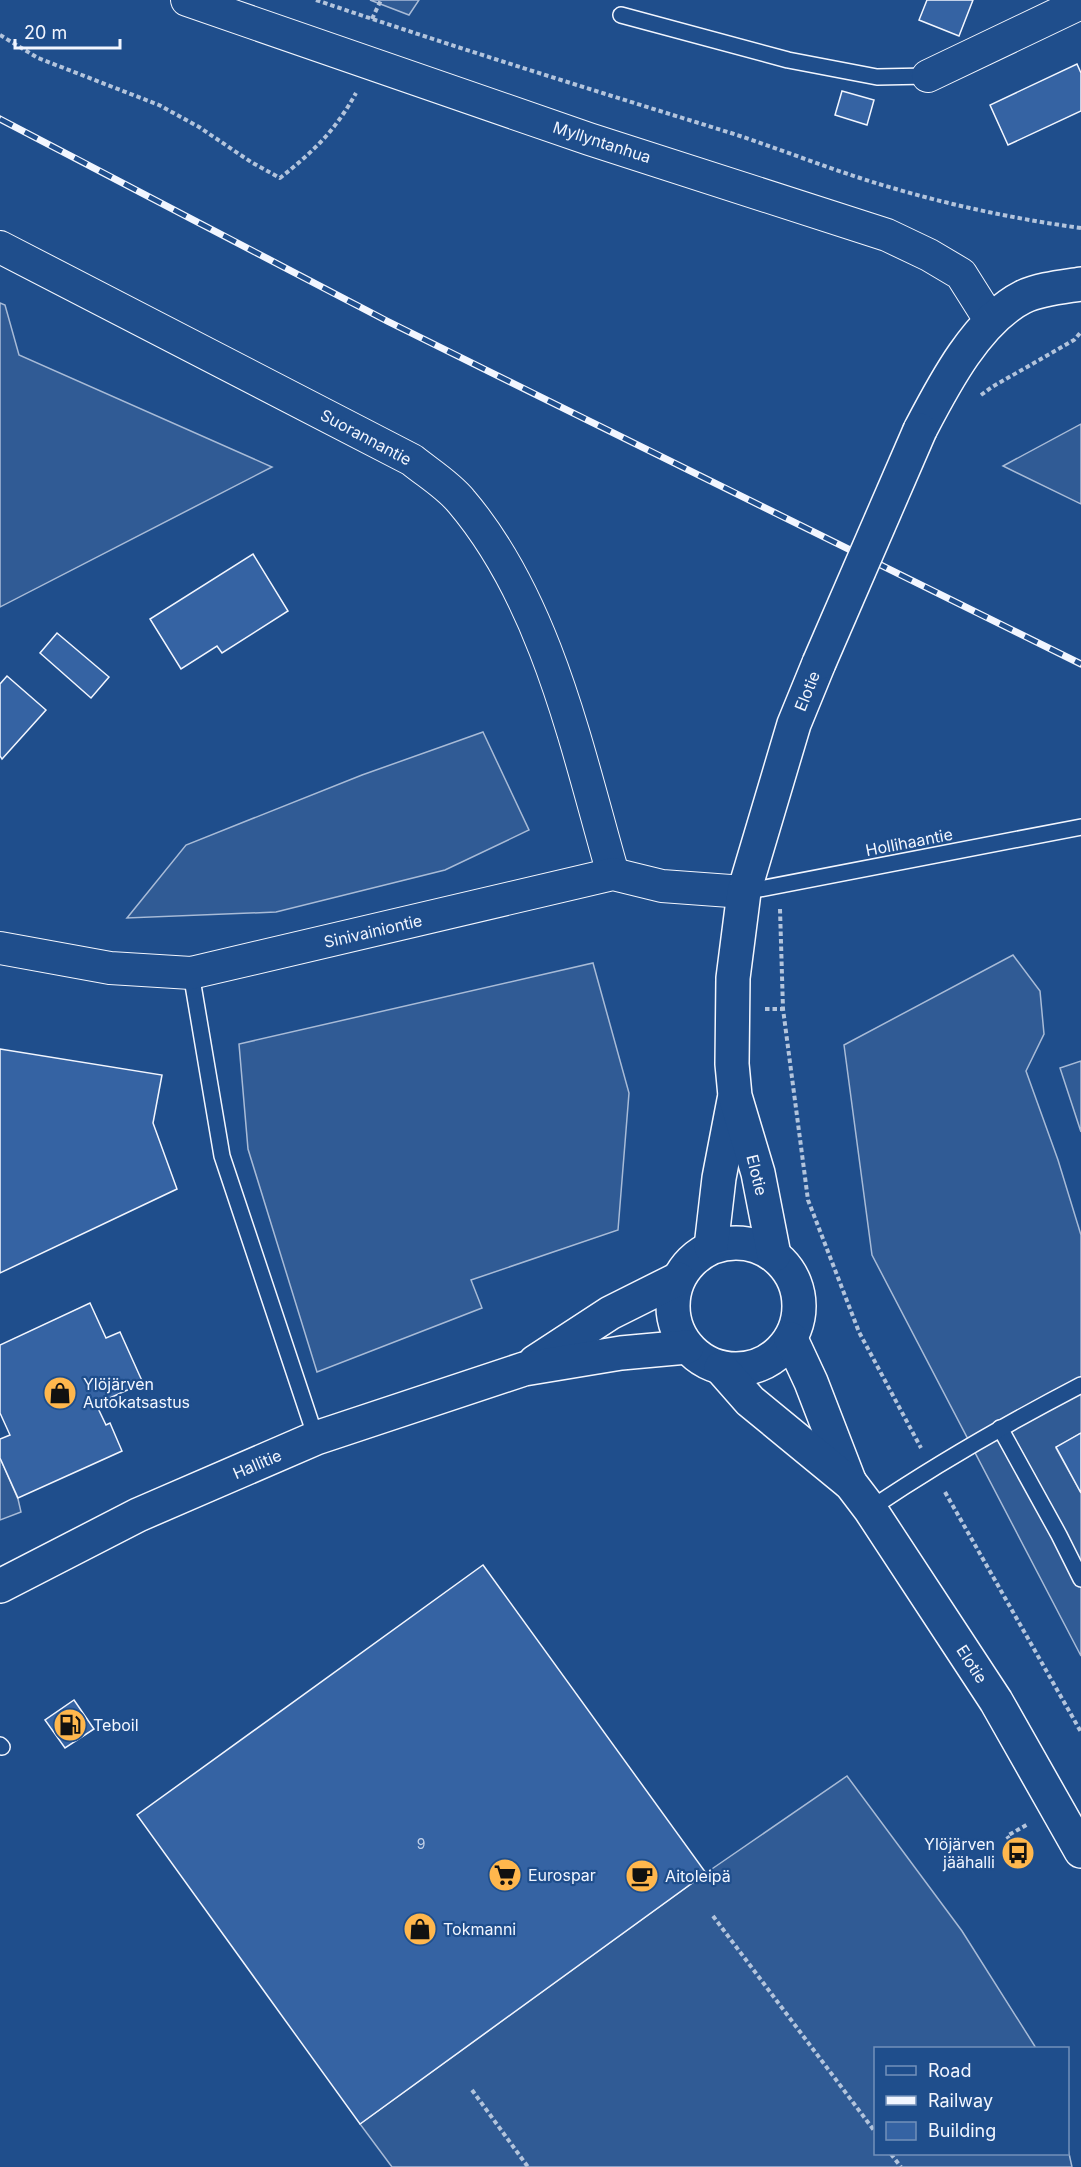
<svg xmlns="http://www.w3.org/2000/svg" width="1081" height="2167" viewBox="0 0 1081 2167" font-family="Inter,sans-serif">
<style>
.built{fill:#305b95;stroke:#a8bbd7;stroke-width:1.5}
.building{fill:#3563a3;stroke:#f2f6ff;stroke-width:1.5}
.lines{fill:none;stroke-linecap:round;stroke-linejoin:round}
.lane-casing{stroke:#f2f6ff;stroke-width:18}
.street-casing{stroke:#f2f6ff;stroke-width:34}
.secondary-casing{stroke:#f2f6ff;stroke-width:36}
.path{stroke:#b3c4dc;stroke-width:4;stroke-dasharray:4.5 3;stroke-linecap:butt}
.lane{stroke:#1f4e8c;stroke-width:15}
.street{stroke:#1f4e8c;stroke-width:32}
.secondary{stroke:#1f4e8c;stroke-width:33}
.rail-casing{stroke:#f2f6ff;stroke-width:7}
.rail{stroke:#1f4e8c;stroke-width:4.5;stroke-dasharray:14;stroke-linecap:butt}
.secondary-bridge-casing{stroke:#f2f6ff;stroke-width:36;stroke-linecap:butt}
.secondary-bridge{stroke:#1f4e8c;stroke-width:33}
.labels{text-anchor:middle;stroke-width:4.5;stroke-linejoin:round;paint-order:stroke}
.number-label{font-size:14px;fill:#c3d1e8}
.street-label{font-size:16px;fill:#f2f6ff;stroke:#1f4e8c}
.poi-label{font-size:16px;fill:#f2f6ff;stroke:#1f4e8c;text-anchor:start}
</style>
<rect width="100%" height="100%" fill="#1f4e8c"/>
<g class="built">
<polygon points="370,0 419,0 409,15"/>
<polygon points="0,303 5,305 19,355 272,467 0,607"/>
<polygon points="1081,424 1081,504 1003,466"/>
<polygon points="483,732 529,830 445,870 276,912 127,918 186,845 362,775"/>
<polygon points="1013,955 1040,991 1044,1034 1026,1071 1058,1160 1081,1235 1081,1433 1056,1448 1081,1493 1081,1656 872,1255 844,1045"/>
<polygon points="593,963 629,1093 618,1230 471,1280 482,1308 317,1372 248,1149 239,1044"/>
<polygon points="1081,1061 1081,1132 1060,1068"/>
<polygon points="0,1458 18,1499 21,1512 0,1520"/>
<polygon points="847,1776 962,1931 1036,2048 876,2048 876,2154 1068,2154 1068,2149 1072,2167 392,2167 360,2124 706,1873"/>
</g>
<g class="building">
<polygon points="927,0 973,0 959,36 919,20"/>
<polygon points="1077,64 1081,73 1081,111 1008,145 990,105"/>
<polygon points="842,91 874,100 867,125 835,115"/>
<polygon points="253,554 288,611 222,653 217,646 181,669 150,619"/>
<polygon points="57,633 109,677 91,698 40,653"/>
<polygon points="7,676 46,710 2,759 0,756 0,684"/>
<polygon points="0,1049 162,1075 153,1123 177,1189 0,1273"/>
<polygon points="90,1303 106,1338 120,1332 143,1383 96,1404 106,1425 110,1423 122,1451 18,1498 0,1458 0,1439 10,1435 0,1413 0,1345"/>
<polygon points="1081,1433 1081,1493 1056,1447"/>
<polygon points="483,1565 706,1873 360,2124 137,1815"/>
<polygon points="74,1700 94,1729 65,1748 45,1720"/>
</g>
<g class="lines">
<g class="lane-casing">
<g id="lane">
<polyline points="621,15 788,60 877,77 928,76"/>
<polyline points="744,892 1081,827"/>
<polyline points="191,973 222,1156 316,1438"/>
<polyline points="1000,1428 1059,1535 1081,1579"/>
<path d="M870,1509c68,-46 138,-86 211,-124"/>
<polyline points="0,1745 2,1747"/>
</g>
</g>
<g class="street-casing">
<g id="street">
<polyline points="187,0 589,139 887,235 929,255 961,274 990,320"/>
<polyline points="928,76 1081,3"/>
<path d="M0,247l412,213c16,13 36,25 49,41 86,101 116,248 152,373"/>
<polyline points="0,948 110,968 191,973 613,874 662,886 744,892"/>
</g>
</g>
<g class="secondary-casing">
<g id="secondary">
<path d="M920,430c23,-44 57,-110 103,-133 17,-8 39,-10 58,-13"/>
<circle cx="736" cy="1306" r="63"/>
<polyline points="711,1247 719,1178 734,1100"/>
<polyline points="774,1255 758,1173 735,1096 732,1064 733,978 744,892 794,724 819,663"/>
<polyline points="791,1339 811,1382 850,1483"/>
<polyline points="535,1362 610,1313 678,1279"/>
<polyline points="721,1368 750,1401 851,1484 870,1509 996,1701 1081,1851"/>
<polyline points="0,1586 138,1515 316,1438 524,1369 621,1353 687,1347"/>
</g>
</g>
<g class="path">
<path d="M316,0c138,47 276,90 415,133 43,14 86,31 129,45 71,23 147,40 221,50"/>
<polyline points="372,19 381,0"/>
<path d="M0,35l38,23 121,47 40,22 52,35 29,16c34,-27 55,-47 76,-85"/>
<polyline points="981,395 992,387 1074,340 1081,332"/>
<polyline points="780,909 783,1009 808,1200 859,1332 921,1448"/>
<polyline points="765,1009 783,1009"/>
<polyline points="945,1492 1081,1732"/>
<polyline points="1026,1865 1007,1836 1028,1824"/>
<polyline points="713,1916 876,2133"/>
<polyline points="472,2090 528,2167"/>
<polyline points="891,2154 901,2167"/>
</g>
<use href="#lane" class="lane"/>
<use href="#street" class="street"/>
<use href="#secondary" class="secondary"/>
<g class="rail-casing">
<polyline id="rail" points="0,119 387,321 1081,664"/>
</g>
<use href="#rail" class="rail"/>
<g class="secondary-bridge-casing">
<polyline id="secondary-bridge" points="819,663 920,430"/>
</g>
<use href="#secondary-bridge" class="secondary-bridge"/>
</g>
<defs>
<g id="shop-disc" transform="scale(1.725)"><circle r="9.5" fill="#ffb74d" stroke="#1f4e8c"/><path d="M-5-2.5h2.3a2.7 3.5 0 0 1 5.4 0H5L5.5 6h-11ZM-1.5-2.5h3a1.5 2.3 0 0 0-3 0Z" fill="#111"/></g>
<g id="fuel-disc" transform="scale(1.725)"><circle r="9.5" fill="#ffb74d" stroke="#1f4e8c"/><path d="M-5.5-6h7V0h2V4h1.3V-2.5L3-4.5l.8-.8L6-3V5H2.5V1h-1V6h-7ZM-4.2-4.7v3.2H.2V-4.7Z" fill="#111"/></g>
<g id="bus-disc" transform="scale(1.725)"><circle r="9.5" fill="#ffb74d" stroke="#1f4e8c"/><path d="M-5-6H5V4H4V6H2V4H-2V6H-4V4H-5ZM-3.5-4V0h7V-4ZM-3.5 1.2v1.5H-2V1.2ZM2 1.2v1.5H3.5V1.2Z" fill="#111"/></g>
<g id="supermarket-disc" transform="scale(1.725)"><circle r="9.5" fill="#ffb74d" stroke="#1f4e8c"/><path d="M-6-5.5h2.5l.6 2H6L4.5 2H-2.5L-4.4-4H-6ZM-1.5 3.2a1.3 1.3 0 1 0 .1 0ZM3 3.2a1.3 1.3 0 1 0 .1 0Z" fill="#111"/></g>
<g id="cafe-disc" transform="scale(1.725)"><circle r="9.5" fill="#ffb74d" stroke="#1f4e8c"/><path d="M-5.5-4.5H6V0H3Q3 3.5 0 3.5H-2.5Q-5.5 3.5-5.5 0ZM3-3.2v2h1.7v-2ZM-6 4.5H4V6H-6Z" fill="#111"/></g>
</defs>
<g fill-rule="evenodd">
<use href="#shop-disc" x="60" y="1393"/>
<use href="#fuel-disc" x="70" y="1725"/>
<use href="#bus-disc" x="1018" y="1853"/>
<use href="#supermarket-disc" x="505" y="1875"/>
<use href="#cafe-disc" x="642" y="1876"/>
<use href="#shop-disc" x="420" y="1929"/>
</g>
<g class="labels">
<g class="number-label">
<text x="421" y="1849">9</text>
</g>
<g class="street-label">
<text transform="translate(602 142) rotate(18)" y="6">Myllyntanhua</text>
<text transform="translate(366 437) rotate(28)" y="6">Suorannantie</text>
<text transform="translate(807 691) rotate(-68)" y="6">Elotie</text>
<text transform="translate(909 842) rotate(-11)" y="6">Hollihaantie</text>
<text transform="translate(373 931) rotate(-13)" y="6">Sinivainiontie</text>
<text transform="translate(757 1175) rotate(76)" y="6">Elotie</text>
<text transform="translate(257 1464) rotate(-23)" y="6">Hallitie</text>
<text transform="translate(972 1664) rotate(57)" y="6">Elotie</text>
</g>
<g class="poi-label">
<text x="83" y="1390">Ylöjärven<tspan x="83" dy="18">Autokatsastus</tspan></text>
<text x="93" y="1731">Teboil</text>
<text x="995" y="1850" text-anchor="end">Ylöjärven<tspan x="995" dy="18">jäähalli</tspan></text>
<text x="528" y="1881">Eurospar</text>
<text x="665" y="1882">Aitoleipä</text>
<text x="443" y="1935">Tokmanni</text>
</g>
</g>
<rect x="874" y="2047" width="195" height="108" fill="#1f4e8c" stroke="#7391ba" stroke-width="1.5"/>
<rect x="886" y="2066" width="30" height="9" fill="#1f4e8c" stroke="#7391ba" stroke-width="1.5"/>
<text x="928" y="2077" font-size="18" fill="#f2f6ff">Road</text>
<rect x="886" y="2096" width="30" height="9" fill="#f2f6ff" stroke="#7391ba" stroke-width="1.5"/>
<text x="928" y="2107" font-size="18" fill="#f2f6ff">Railway</text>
<rect x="886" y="2122" width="30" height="18" fill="#3563a3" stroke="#7391ba" stroke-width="1.5"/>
<text x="928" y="2137" font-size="18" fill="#f2f6ff">Building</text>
<path d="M15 39v9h105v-9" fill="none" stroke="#f2f6ff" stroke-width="3"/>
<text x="24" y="39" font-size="18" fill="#f2f6ff" stroke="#1f4e8c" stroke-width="4.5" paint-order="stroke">20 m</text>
</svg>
